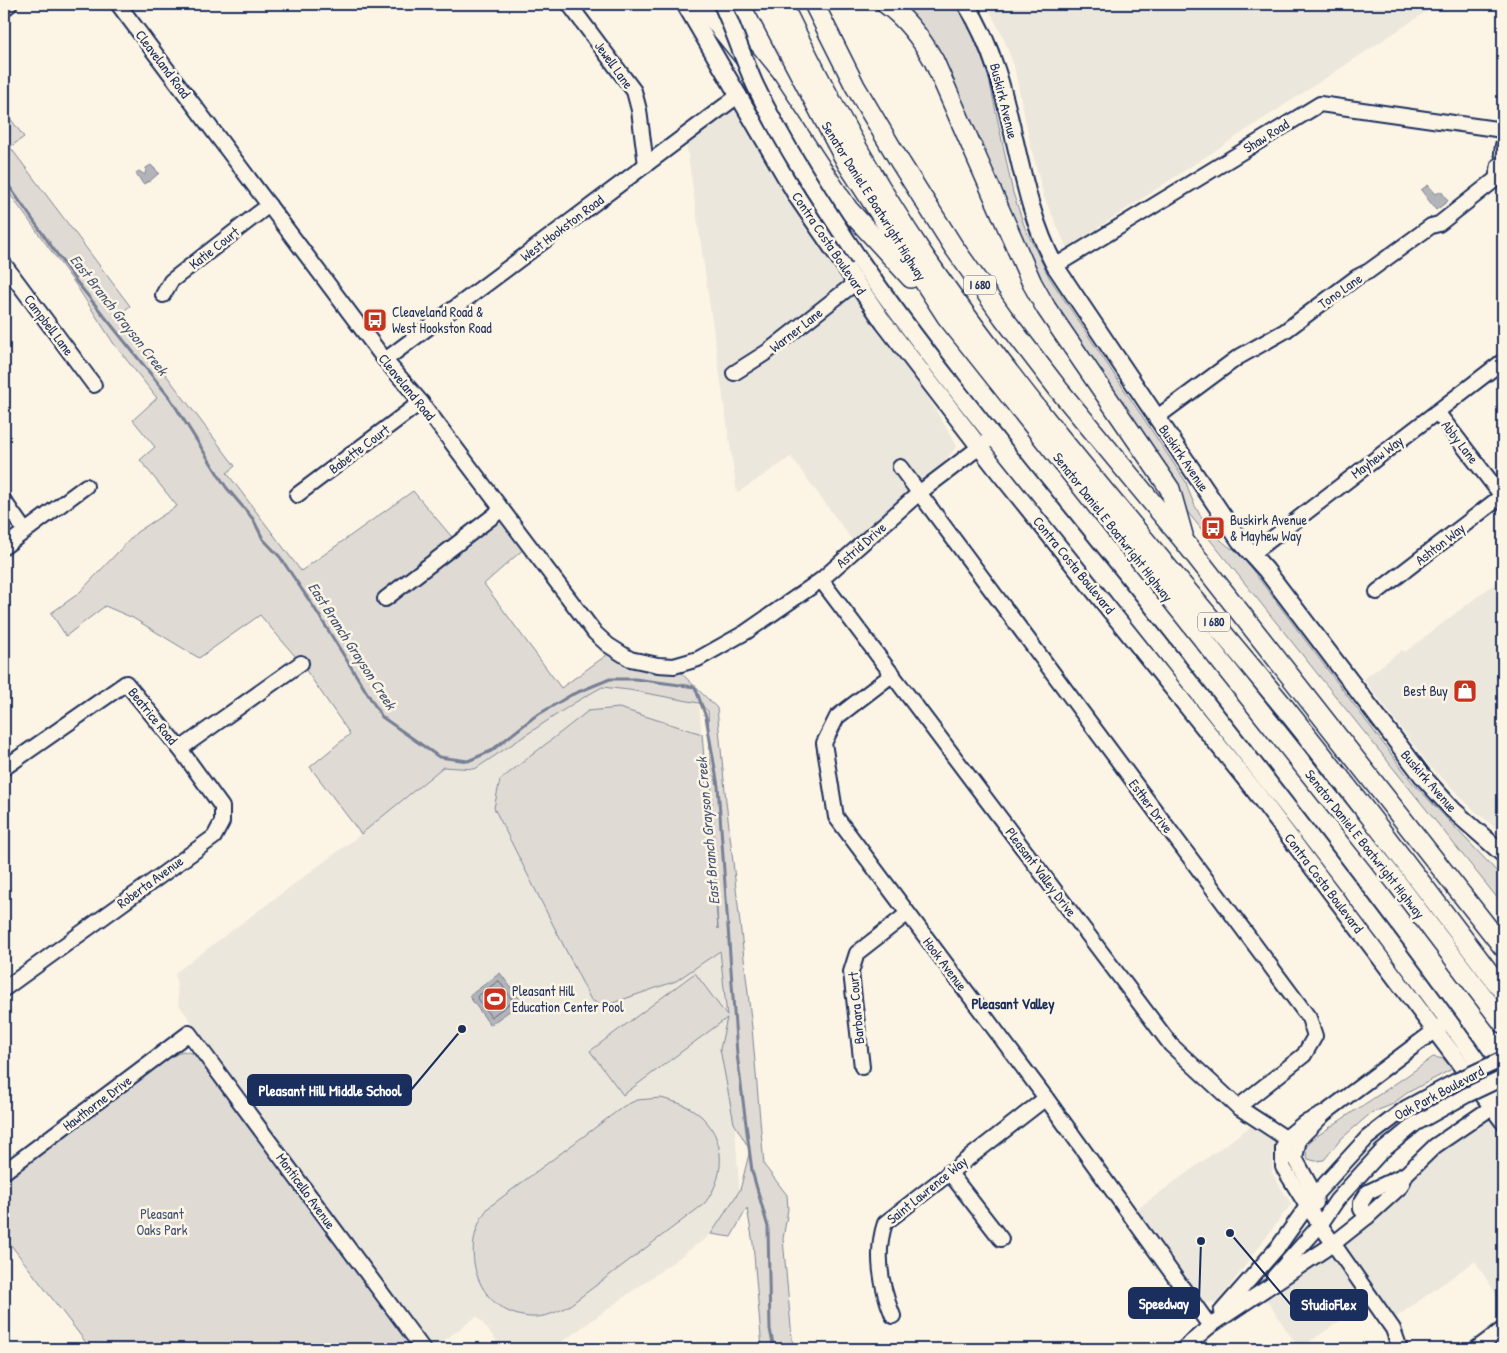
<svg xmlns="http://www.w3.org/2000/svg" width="1507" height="1353" viewBox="0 0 1507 1353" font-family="'Patrick Hand',sans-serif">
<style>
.built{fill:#ece7dc}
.green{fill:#dfdbd4;stroke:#7d8599}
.water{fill:#b2b4b8;stroke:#767f94}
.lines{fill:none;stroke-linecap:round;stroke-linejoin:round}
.shore{stroke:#576482;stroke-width:1}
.stream{stroke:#767f94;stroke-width:3}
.minor-casing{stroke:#1b2f5e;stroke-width:18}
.major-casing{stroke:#1b2f5e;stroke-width:20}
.highway-casing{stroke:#1b2f5e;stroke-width:22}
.minor{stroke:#fcf5e5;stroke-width:14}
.major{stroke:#fcf5e5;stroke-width:16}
.highway{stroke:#fcf5e5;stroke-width:19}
.minor-bridge-casing{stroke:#1b2f5e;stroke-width:18;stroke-linecap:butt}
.major-bridge-casing{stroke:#1b2f5e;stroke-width:20;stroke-linecap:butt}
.minor-bridge{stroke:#fcf5e5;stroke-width:14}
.major-bridge{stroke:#fcf5e5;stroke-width:16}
.labels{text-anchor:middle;stroke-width:5;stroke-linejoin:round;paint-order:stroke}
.shield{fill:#fcf5e5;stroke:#5e6a86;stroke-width:1}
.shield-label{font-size:12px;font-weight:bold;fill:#1b2f5e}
.street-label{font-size:14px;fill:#1b2f5e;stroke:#fcf5e5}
.poi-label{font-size:14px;fill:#1b2f5e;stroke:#fcf5e5;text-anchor:start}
.park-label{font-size:14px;fill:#425176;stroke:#fcf5e5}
.water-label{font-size:15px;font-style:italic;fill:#485779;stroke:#fcf5e5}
.neighbourhood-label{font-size:15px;font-weight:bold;fill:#1b2f5e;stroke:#fcf5e5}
.leader{fill:none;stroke:#1b2f5e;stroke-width:2}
.callout-dot{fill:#1b2f5e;stroke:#fcf5e5;stroke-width:2}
.callout{fill:#1b2f5e;stroke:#1b2f5e;stroke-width:2}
.callout-label{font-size:15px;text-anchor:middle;font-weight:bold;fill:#fff}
</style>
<rect width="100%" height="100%" fill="#fcf5e5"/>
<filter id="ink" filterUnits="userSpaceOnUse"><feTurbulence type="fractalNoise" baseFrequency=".02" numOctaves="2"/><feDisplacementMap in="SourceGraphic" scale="10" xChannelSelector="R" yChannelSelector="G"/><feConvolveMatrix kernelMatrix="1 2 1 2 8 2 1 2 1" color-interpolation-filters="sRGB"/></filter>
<g filter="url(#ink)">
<g class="built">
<polygon points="986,4 1438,4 1067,248 1044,197 1030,143 1014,66 1003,37"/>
<polygon points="739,95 884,323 957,446 919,493 858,548 791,457 737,493 685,135"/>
<polygon points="1503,577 1503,834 1474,810 1429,765 1364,679 1402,650 1405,652"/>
<polygon points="602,687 629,690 699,703 719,950 727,1017 741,1213 552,1349 503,1349 477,1316 433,1349 179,1005 175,973 361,834 443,767 475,769 574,703"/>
<polygon points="1492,1106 1503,1121 1503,1305 1475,1261 1389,1322 1372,1299 1299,1349 1266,1299 1351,1236 1406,1174"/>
<polygon points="1255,1123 1275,1135 1272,1173 1291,1204 1218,1302 1201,1303 1190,1311 1125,1218"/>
</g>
<g class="green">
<path d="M886,4h69l15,24 18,46 25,119 12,35 24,49 137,205c8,28 22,50 46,67l3,-2 178,236 90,95v27l-329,-410 -128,-187 -98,-219z"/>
<polygon points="4,110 24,137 10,147 130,306 120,314 235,466 227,473 301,571 413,491 457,543 501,510 527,546 484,584 561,688 615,649 674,666 717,708 726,801 752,1028 764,1165 787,1195 788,1209 783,1239 793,1349 762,1349 753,1243 747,1208 731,1237 711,1234 740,1190 750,1150 734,1123 720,1049 727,1018 623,1095 590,1051 695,973 727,1016 720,951 676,981 604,1006 591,1000 494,808 500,780 588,711 619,708 702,734 718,929 708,711 699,703 629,690 602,687 574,703 475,769 443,767 361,834 310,767 350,734 301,663 260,615 199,658 133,618 105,606 66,636 51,613 78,594 137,532 177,506 140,460 155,447 133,420 157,398 114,344 76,285 4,186"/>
<polygon points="183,1051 195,1054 201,1060 414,1349 91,1349 4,1236 4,1180 169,1058"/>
<path d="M1433,1057l11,2 8,10 -45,24 -16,12 -20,8 -30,26 -17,21 -9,1 -7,-2 -3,-10 5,-8c41,-29 83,-54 123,-84z"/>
<path d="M661,1098c10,3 20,5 29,10 36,21 39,66 14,96l-134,101c-12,7 -26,13 -40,12 -55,-4 -73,-72 -41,-110l135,-101 13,-6z"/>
</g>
<g class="water">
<polygon points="151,165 159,173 150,181 143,184 136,173 139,171 145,175 146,168"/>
<polygon points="1428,185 1436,194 1441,191 1448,201 1436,210 1421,190"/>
<polygon points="500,973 522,1002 490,1025 469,996"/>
</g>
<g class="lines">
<g class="shore">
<polygon points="499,981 513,1001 491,1017 477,997"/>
<circle cx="495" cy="999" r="8"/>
</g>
<polyline class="stream" points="4,179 76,281 170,398 226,487 253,519 263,539 280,557 315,609 382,717 439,757 468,761 491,751 534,717 571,695 610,679 635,679 695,687 706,717 718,786 737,1054 752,1171 768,1227 770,1329 774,1349"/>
<g class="minor-casing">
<g id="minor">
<polyline points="118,4 385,360 421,402 595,633 608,645 630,659 658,665 674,666 698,659 746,632 821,580 919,493 994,436"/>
<polyline points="569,4 634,91 639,110 646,165"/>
<polyline points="4,9 10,4"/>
<polyline points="1502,153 1503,145"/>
<polyline points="4,264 94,385"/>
<polyline points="1055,266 1320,104 1503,130"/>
<polyline points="163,295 171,281 269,205"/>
<polyline points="385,360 739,95"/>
<polyline points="734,373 767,352 855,283"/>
<polyline points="1437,412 1502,496"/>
<polyline points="1156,418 1237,358 1285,331 1357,277 1369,271 1431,226 1439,224 1496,179 1499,165"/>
<polyline points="900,467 1309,1018 1315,1036 1304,1055 1238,1107"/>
<polyline points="297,495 421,402"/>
<polyline points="4,501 25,531"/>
<polyline points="4,547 86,486"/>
<polyline points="1252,554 1503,361"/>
<polyline points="821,580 1171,1045 1238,1107 1287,1139"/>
<polyline points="1377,592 1503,495"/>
<polyline points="385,599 501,510"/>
<polyline points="893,674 837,717 824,743 836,817 1046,1098 1210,1326"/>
<polyline points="180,749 301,663"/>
<polyline points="4,768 126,683 180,749 222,807 222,822 214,837 4,989"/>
<polyline points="862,1067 851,972 857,953 907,914"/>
<polyline points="1325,1113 1303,1124 1287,1137 1283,1147 1283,1167 1307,1206 1393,1329 1400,1349"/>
<polyline points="4,1172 189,1033 423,1349"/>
<polyline points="949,1172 1001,1239"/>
<polyline points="1316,1203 1315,1195 1295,1158 1299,1139 1325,1113 1442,1025"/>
<polyline points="1367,1217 1361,1209 1361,1203 1368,1192 1406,1174"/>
<polyline points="1274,1277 1320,1225 1337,1200 1381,1152 1415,1124 1467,1095"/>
<polyline points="1221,1312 1279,1246 1315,1195 1367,1138 1406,1108 1458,1080"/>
<path d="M893,1316c-12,-29 -18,-63 -8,-93l161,-125"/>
<polyline points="1183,1349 1210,1326 1333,1244 1367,1217 1401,1186 1406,1174 1435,1146 1501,1101"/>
<polyline points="1476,1349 1503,1329"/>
</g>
</g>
<g class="major-casing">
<g id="major">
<polyline points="685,4 798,198 884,323 995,467 1255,791 1503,1121"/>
<path d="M966,4c51,79 45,179 89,262l185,275 26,29 158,208 29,32 50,44"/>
<path d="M859,259c82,117 175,227 264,339 130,163 259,328 380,499"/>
</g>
</g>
<g class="highway-casing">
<g id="highway">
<polyline points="701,4 765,83 848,209 911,278"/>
<polyline points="763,4 847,163 947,317 1396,882 1503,1023"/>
<path d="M782,4c42,87 88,172 142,252 109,159 239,303 361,452 75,93 146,188 218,283"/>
<polyline points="814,4 855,86 900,162 953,246 1003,317 1059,390 1184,541 1503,947"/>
<path d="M886,4c21,15 35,34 48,57l98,222 14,25 124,181 13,46"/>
</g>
</g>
<use href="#minor" class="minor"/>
<use href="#major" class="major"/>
<use href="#highway" class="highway"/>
<g class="minor-bridge-casing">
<g id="minor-bridge">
<polyline points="1458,1080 1503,1059"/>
<polyline points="1467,1095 1503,1078"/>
</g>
</g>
<g class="major-bridge-casing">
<path id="major-bridge" d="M722,4c12,26 21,54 33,81 29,61 67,118 104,174"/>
</g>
<use href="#minor-bridge" class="minor-bridge"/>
<use href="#major-bridge" class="major-bridge"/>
</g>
</g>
<defs>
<g id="bus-square" transform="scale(1.25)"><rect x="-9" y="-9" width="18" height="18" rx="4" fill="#c8321e" stroke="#fcf5e5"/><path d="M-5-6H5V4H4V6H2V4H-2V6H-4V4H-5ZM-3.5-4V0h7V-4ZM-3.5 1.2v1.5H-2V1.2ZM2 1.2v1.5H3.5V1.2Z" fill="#fff"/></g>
<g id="shop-square" transform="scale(1.25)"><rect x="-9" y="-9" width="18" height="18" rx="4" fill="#c8321e" stroke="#fcf5e5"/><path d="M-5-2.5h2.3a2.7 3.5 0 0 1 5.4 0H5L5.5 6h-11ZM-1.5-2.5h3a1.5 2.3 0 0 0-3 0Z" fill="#fff"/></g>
<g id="stadium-square" transform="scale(1.25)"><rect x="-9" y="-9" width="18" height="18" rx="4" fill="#c8321e" stroke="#fcf5e5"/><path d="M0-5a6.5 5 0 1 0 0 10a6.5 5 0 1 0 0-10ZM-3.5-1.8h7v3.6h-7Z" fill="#fff"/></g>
</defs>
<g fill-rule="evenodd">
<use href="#bus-square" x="375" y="320"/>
<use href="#bus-square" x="1213" y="528"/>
<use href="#shop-square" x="1465" y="691"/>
<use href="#stadium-square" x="495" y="999"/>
</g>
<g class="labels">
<g class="shield">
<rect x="964" y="275.5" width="32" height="19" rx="4"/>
<rect x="1198" y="612.5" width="32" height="19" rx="4"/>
</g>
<g class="shield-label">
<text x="980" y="289">I 680</text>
<text x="1214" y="626">I 680</text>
</g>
<g class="street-label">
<text transform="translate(163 64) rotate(53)" y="5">Cleaveland Road</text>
<text transform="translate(614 65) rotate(54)" y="5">Jewell Lane</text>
<text transform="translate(1004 101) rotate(76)" y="5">Buskirk Avenue</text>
<text transform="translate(1266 136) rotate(-32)" y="5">Shaw Road</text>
<text transform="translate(874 201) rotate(58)" y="5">Senator Daniel E Boatwright Highway</text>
<text transform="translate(562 228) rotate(-37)" y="5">West Hookston Road</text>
<text transform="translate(829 243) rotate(56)" y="5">Contra Costa Boulevard</text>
<text transform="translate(214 248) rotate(-38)" y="5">Katie Court</text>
<text transform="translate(1340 291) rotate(-35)" y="5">Tono Lane</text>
<text transform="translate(49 325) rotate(53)" y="5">Campbell Lane</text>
<text transform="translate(796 330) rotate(-38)" y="5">Warner Lane</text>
<text transform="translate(407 387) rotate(51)" y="5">Cleaveland Road</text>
<text transform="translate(1460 442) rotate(52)" y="5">Abby Lane</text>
<text transform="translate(359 449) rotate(-37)" y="5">Babette Court</text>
<text transform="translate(1377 457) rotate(-37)" y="5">Mayhew Way</text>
<text transform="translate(1184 458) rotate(56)" y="5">Buskirk Avenue</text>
<text transform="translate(1113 527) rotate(52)" y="5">Senator Daniel E Boatwright Highway</text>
<text transform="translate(1440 544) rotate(-38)" y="5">Ashton Way</text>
<text transform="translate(861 545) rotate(-41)" y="5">Astrid Drive</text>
<text transform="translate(1074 565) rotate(51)" y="5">Contra Costa Boulevard</text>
<text transform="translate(153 716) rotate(51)" y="5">Beatrice Road</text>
<text transform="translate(1429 781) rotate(49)" y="5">Buskirk Avenue</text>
<text transform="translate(1151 806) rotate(53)" y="5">Esther Drive</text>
<text transform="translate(1365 844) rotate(52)" y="5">Senator Daniel E Boatwright Highway</text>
<text transform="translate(1041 872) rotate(53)" y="5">Pleasant Valley Drive</text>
<text transform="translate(150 882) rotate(-36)" y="5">Roberta Avenue</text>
<text transform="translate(1324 883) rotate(53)" y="5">Contra Costa Boulevard</text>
<text transform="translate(945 964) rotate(53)" y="5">Hook Avenue</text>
<text transform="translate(856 1008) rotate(-95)" y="5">Barbara Court</text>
<text transform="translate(1439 1093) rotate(-28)" y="5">Oak Park Boulevard</text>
<text transform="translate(97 1103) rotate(-37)" y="5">Hawthorne Drive</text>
<text transform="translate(927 1190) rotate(-39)" y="5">Saint Lawrence Way</text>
<text transform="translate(306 1191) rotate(54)" y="5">Monticello Avenue</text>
</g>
<g class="poi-label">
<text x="392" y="317">Cleaveland Road &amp;<tspan x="392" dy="16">West Hookston Road</tspan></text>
<text x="1230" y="525">Buskirk Avenue<tspan x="1230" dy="16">&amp; Mayhew Way</tspan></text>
<text x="1448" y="696" text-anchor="end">Best Buy</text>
<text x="512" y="996">Pleasant Hill<tspan x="512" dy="16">Education Center Pool</tspan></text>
</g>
<g class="park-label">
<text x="162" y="1219">Pleasant<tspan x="162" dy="16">Oaks Park</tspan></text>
</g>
<g class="water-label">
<text transform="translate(119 315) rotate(52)" y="5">East Branch Grayson Creek</text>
<text transform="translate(352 646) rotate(57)" y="5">East Branch Grayson Creek</text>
<text transform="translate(708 831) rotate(-95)" y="5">East Branch Grayson Creek</text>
</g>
<g class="neighbourhood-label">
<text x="1013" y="1009">Pleasant Valley</text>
</g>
</g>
<path class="leader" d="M462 1029L411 1090M1201 1241L1199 1303M1230 1233L1291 1305"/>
<g class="callout-dot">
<circle cx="462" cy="1029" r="5"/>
<circle cx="1201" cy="1241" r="5"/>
<circle cx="1230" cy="1233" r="5"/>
</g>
<g class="callout">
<rect x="248" y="1075" width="163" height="30" rx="5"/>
<rect x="1129" y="1288" width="70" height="30" rx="5"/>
<rect x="1291" y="1290" width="76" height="30" rx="5"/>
</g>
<g class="callout-label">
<text x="330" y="1096">Pleasant Hill Middle School</text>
<text x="1164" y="1309">Speedway</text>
<text x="1329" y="1310">StudioFlex</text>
</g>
<rect width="1507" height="1353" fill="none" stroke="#fcf5e5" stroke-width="20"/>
<rect x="10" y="10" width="1487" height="1333" fill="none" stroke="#1b2f5e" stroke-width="2" filter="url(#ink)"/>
</svg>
